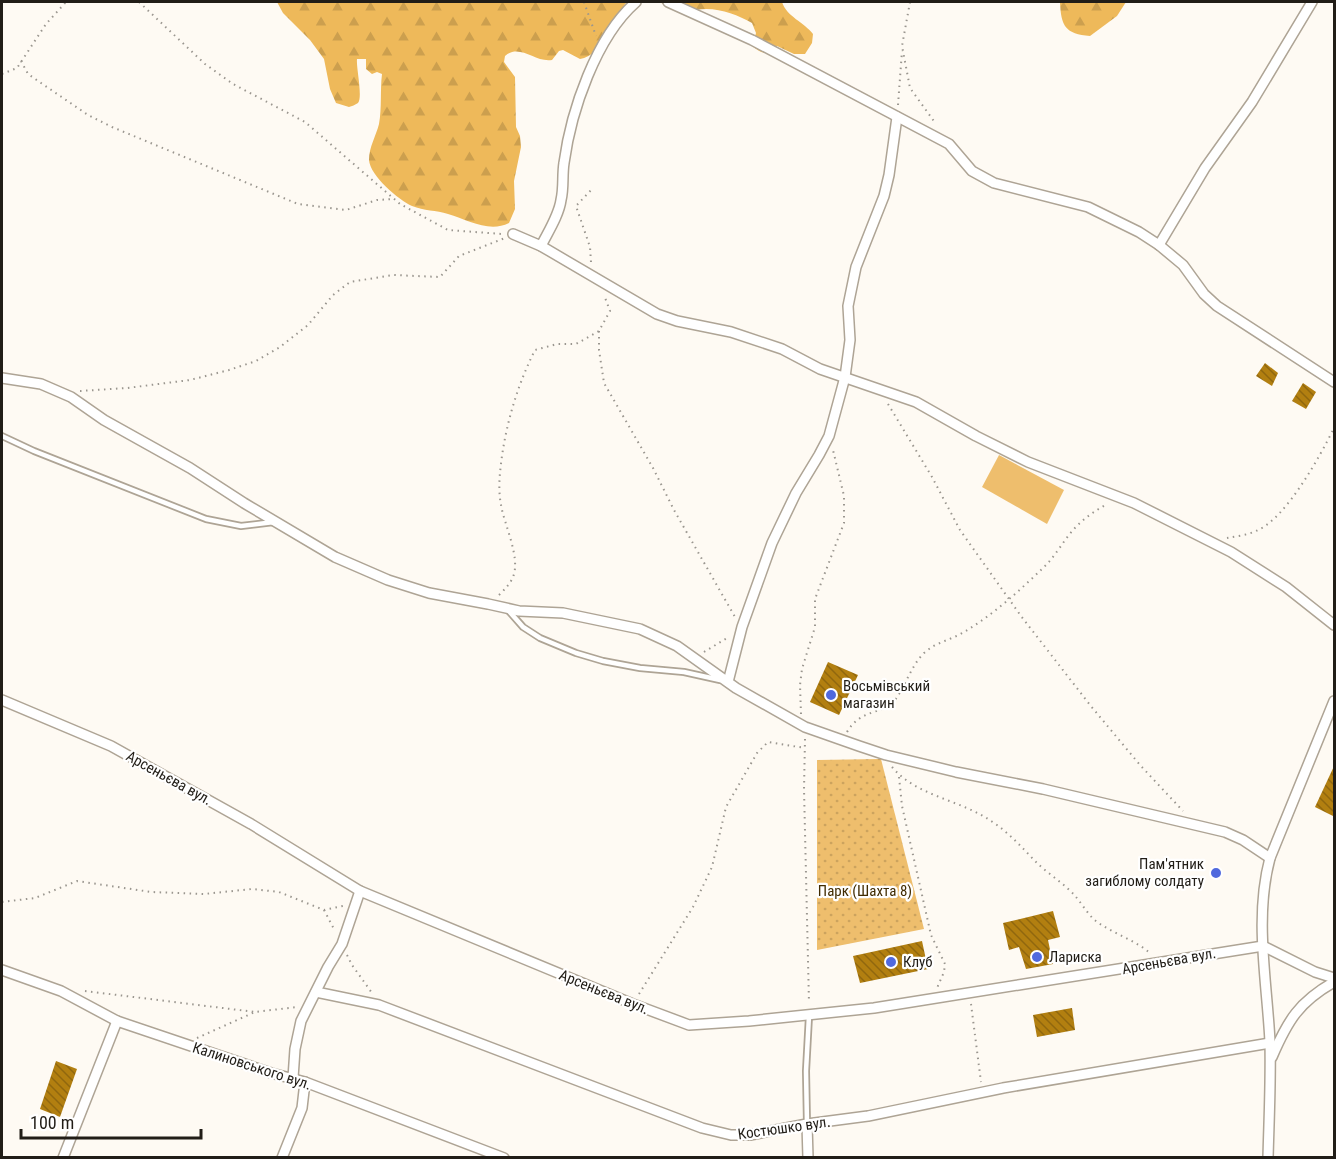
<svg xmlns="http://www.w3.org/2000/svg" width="1336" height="1159" viewBox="0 0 1336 1159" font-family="'Roboto Condensed',sans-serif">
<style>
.green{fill:#eebe6d}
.forest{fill:url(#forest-firs)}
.park{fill:url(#park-dots)}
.building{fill:url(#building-back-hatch)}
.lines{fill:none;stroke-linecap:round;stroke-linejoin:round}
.service-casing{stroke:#aea495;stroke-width:8}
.minor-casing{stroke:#aea495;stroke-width:12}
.path{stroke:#9a968f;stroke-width:2;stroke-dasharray:1.5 4.5;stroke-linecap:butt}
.service{stroke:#fff;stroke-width:4.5}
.minor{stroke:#fff;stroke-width:9}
.poi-dot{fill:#5069de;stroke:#fff;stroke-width:2}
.labels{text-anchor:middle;stroke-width:4.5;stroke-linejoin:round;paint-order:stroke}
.poi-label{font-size:15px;fill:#211d17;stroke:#fff;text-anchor:start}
.street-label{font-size:15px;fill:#211d17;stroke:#fff}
.park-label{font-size:15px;fill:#412c02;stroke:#fff}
</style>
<defs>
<pattern id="forest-firs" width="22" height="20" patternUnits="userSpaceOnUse" patternTransform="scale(1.5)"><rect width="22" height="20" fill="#eeb95a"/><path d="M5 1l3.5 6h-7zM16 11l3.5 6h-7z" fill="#cc9f4e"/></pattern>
<pattern id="park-dots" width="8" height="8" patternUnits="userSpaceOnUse" patternTransform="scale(1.5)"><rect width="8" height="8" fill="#eebe6d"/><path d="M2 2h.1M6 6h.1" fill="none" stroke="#cca35e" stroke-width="1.8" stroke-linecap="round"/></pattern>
<pattern id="building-back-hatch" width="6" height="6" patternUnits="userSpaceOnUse" patternTransform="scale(1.5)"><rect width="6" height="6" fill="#b27f10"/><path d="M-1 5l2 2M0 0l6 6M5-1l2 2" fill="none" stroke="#90670e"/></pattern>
</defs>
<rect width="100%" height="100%" fill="#fefaf3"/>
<polygon class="green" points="999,455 1064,490 1047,524 982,487"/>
<g class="forest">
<path d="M277,2h350c-14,15 -24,54 -47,57l-17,-9 -4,1 -7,9c-17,3 -32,-17 -47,-4l-1,6 11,15 1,50 4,9 1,11 -7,34 1,28 -6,14c-20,10 -41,-3 -61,-9 -12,-4 -24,-3 -36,-8 -13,-6 -42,-30 -43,-46 0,-13 7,-24 10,-36 3,-16 1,-34 3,-50l-5,-2 -5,2 -6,-5v-10h-9c-1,9 6,38 1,44 -3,2 -6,3 -9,4l-13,-4 -6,-14 -6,-30 -14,-19 -27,-27z"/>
<path d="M658,2h124c5,15 22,20 31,32l-1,9 -7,11h-11l-17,-8c-9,10 -15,8 -25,0l4,-13 -4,-10c-16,-9 -37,-17 -56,-13l-10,-6 -6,5z"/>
<path d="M1060,2h66l-9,14 -27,20c-25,-2 -29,-10 -30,-34z"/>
</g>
<polygon class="park" points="881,759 924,929 817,950 817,760"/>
<g class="building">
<polygon points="1265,363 1278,373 1272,386 1256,376"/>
<polygon points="1303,383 1316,392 1306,409 1292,401"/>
<polygon points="828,662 858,675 839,715 810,702"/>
<polygon points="1335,764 1335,817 1315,807"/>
<polygon points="1053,911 1060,937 1048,940 1053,964 1026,969 1019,947 1009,950 1003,923"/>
<polygon points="922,941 928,969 860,983 853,956"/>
<polygon points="1072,1008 1075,1030 1037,1037 1033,1015"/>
<polygon points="56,1061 77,1069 60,1117 40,1109"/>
</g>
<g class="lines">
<g class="service-casing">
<g id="service">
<polyline points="2,436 34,451 206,519 241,526 274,522"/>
<polyline points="508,610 523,627 540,638 576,653 603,661 640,668 684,672 720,680"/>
<polyline points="807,1124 806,1071 809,1016"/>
</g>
</g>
<g class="minor-casing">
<g id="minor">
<polyline points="668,2 752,40 949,144 972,171 994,183 1088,207 1139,232 1159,245 1183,265 1204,294 1217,306 1334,382"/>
<polyline points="513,234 541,246 657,314 677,321 731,332 782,349 820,369 916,402 976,436 1028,462 1134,503 1231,552 1286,587 1334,625"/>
<polyline points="1159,245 1205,168 1252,102 1312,2"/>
<path d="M541,246c7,-14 18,-31 20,-46 3,-12 1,-25 3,-37 7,-52 32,-126 72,-161"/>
<polyline points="2,378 41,384 71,397 104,420 190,468 244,503 335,557 388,580 429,593 488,604 519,611 563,613 640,629 677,646 736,688 805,727 859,746 886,755 956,772 1043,789 1225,832 1243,840 1270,858"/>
<polyline points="728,682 742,627 772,543 796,493 819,455 829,436 845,377 850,340 848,306 856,267 884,196 889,175 897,117"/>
<polyline points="2,700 111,746 251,824 360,891 633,1004 689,1025 749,1021 874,1008 1263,946 1315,972 1334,978"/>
<polyline points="2,970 61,991 117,1021 271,1073 305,1082 504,1158"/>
<polyline points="316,992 379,1005 702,1128 731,1135 750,1135 807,1124 868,1116 1003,1088 1270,1043"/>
<path d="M1272,1057c16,-37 27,-55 62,-75"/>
<polyline points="293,1078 295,1049 301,1021 328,967 342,944 360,891"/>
<polyline points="807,1124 808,1158"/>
<polyline points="63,1158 117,1021"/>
<polyline points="282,1158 302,1108 305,1082"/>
<path d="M1268,1158c1,-39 3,-78 2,-116 -3,-61 -16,-124 0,-184l64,-157"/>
</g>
</g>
<g class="path">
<polyline points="139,2 205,64 233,84 305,122 400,204 448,230 502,234"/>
<polyline points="584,2 596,36"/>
<polyline points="910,2 902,46 910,88 936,124"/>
<polyline points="21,61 28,74 41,83 88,115 112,127 298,204 346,210 377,200 392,199"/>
<polyline points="2,74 17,68 46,24 66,2"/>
<polyline points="898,105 902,51"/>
<polyline points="591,262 590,247 576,206 592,189"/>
<polyline points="599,331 599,350 604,383 653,468 674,510 735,617"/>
<polyline points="80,391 127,388 190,380 229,370 256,361 280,347 308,325 333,295 350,282 393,275 440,277 459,256 505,238"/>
<polyline points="888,404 932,477 960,530 1021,616 1090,705 1140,765 1183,811"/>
<path d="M1227,538c10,-2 22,-3 31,-8 29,-13 62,-74 76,-102"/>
<path d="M499,595c6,-6 11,-11 14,-18 8,-19 -9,-53 -12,-72 -2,-10 -2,-22 -1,-32 4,-43 16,-85 35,-123l22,-6h19l23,-13 11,-20 -6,-16"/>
<polyline points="704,652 727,638"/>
<polyline points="801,714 800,685 802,669 815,627 815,599 844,523 844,496 833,450"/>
<path d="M847,732c14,-24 36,-17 48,-32 11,-15 16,-34 29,-47 12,-11 27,-13 40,-21 29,-17 55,-41 79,-64 12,-11 20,-27 31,-39 10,-11 21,-18 33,-25"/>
<polyline points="805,739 804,789 809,1003"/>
<path d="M892,767c24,29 69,33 99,54 19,12 32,28 47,43 12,11 28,21 38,33 7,8 12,18 20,24 17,13 40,19 55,33"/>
<polyline points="899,777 902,806 931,935 945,964 944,972 937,988"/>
<polyline points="2,902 35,898 77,881 151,892 204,894 252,889 279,892 324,910 343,906"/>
<polyline points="324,910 335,931"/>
<polyline points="347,955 352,965 372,993"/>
<polyline points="85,991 255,1012"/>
<polyline points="639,994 693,907 712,867 726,807 757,753 768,742 805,748"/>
<polyline points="971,1004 981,1082"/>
<polyline points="197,1038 255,1012 297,1007"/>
</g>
<use href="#service" class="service"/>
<use href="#minor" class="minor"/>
</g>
<g class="poi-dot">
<circle cx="831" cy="695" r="6"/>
<circle cx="1216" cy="873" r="6"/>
<circle cx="1037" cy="957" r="6"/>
<circle cx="891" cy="962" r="6"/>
</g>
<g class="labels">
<g class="poi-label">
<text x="843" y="691">Восьмівський<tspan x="843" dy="17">магазин</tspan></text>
<text x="1204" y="869" text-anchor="end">Пам'ятник<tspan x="1204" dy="17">загиблому солдату</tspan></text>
<text x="1049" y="962">Лариска</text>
<text x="903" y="967">Клуб</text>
</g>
<g class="street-label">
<text transform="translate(169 778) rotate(29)" y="5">Арсеньєва вул.</text>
<text transform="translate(1169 961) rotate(-10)" y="5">Арсеньєва вул.</text>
<text transform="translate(604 992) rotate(22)" y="5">Арсеньєва вул.</text>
<text transform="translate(252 1066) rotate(18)" y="5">Калиновського вул.</text>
<text transform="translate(784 1128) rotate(-8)" y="5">Костюшко вул.</text>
</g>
<g class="park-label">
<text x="865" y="896">Парк (Шахта 8)</text>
</g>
</g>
<rect width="1336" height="1159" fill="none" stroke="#211d17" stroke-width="6"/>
<path d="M21 1129v9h180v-9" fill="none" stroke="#211d17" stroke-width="3"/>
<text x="30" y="1129" font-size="18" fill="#211d17" stroke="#ffffff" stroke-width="4.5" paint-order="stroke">100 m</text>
</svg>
